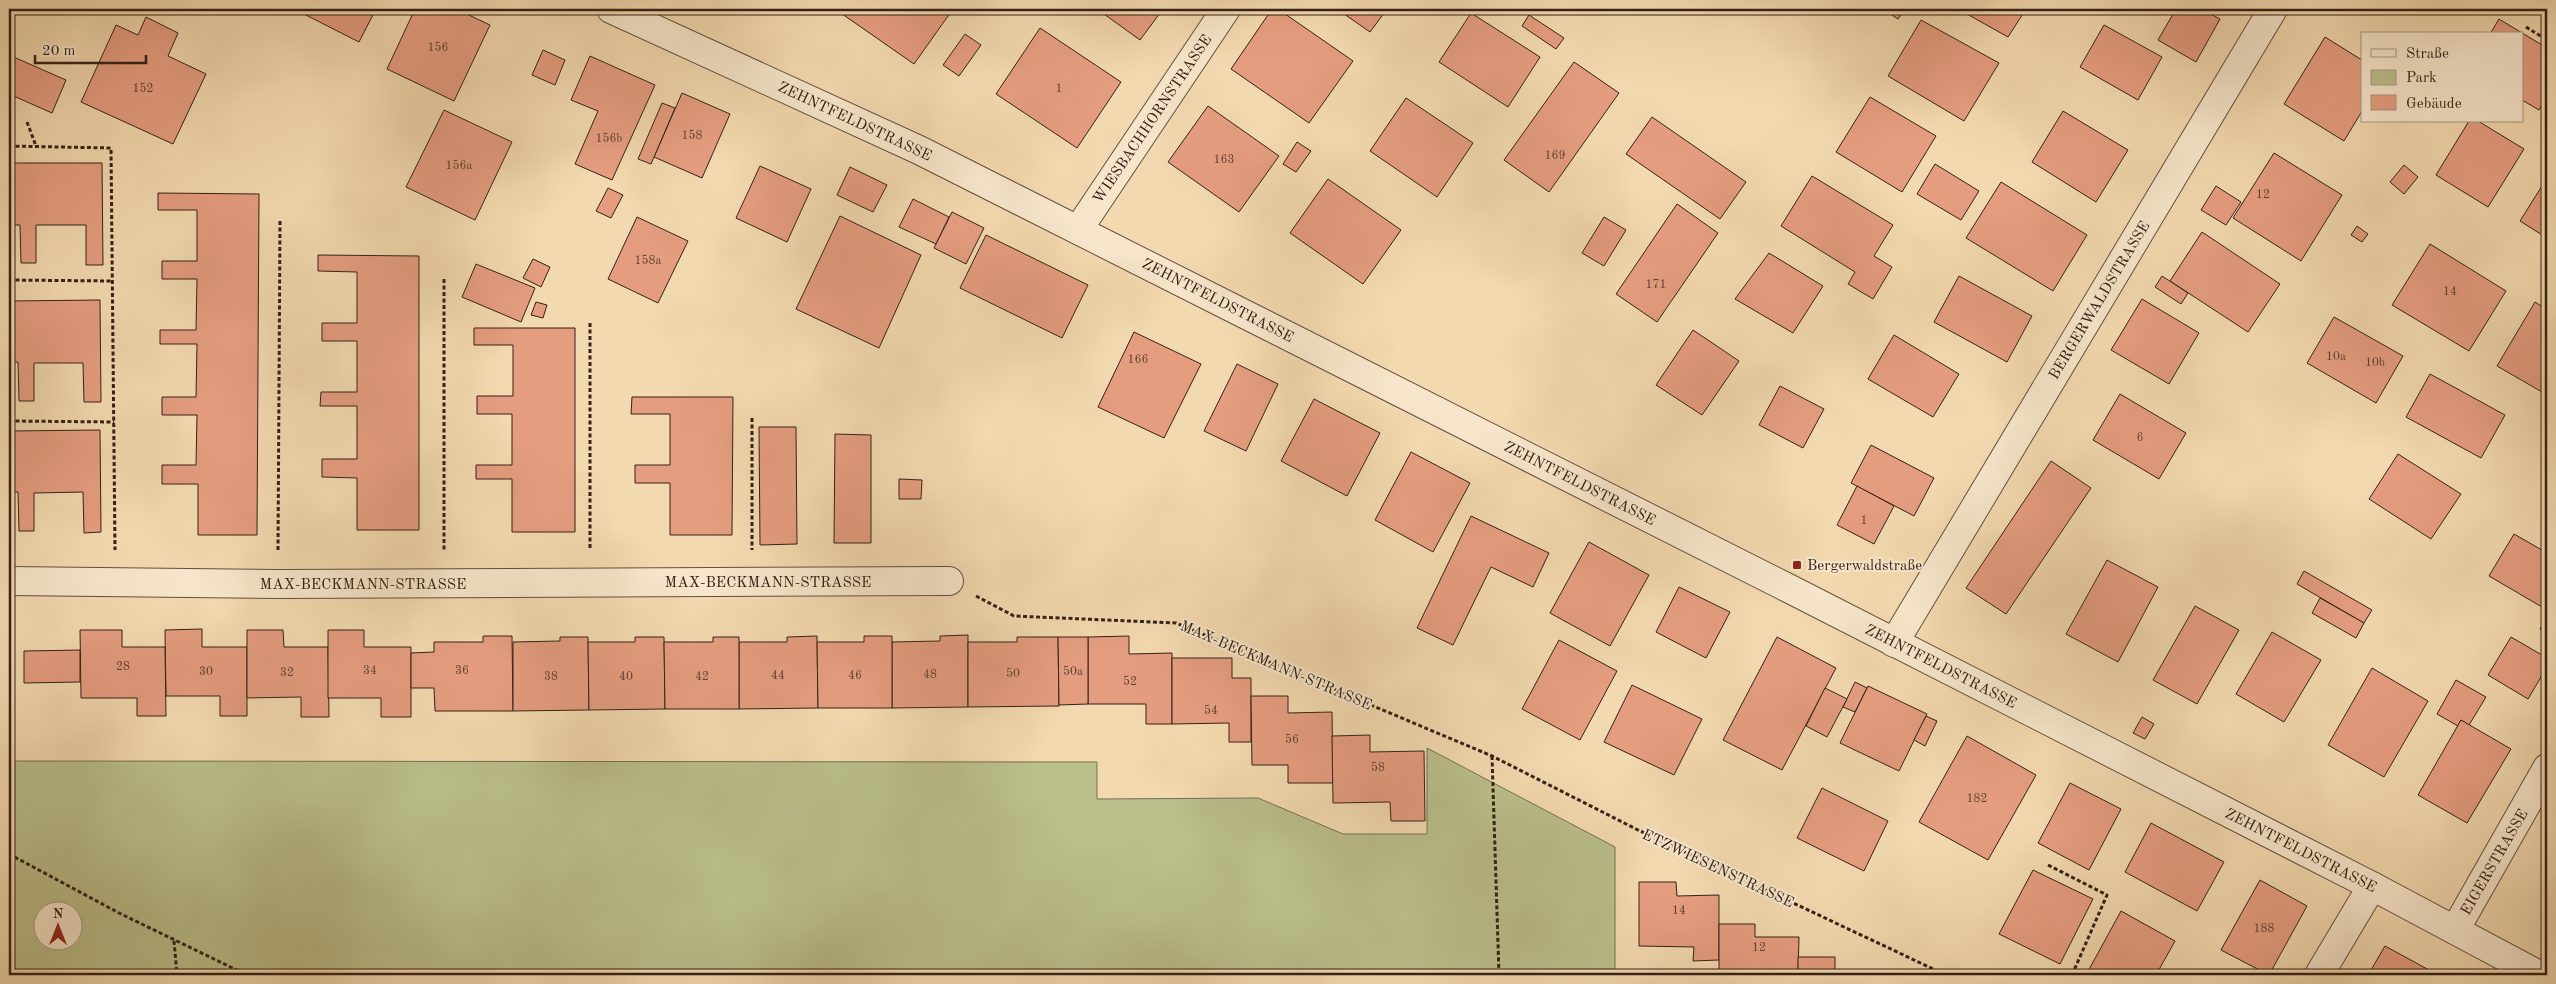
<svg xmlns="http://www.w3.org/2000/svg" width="2556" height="984" viewBox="0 0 2556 984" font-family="'Old Standard TT',serif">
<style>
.green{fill:#babf8b;stroke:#777052;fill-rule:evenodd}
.building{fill:#e59d80;stroke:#342118}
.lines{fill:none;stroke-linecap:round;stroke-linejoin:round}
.minor-casing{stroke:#644f3e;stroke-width:30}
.path{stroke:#342118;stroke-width:3;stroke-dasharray:4 2.5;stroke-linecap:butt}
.minor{stroke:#f7e6cb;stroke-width:28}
.poi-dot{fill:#8f2418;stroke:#f7e6cb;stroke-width:2}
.labels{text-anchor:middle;stroke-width:4;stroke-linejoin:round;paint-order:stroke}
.number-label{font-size:12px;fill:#604032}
.street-label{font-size:15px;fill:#342118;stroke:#f7e6cb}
.poi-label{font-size:15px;fill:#342118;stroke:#f7e6cb;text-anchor:start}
</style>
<rect width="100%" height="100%" fill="#f3d9af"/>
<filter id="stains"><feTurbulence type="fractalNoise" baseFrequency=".004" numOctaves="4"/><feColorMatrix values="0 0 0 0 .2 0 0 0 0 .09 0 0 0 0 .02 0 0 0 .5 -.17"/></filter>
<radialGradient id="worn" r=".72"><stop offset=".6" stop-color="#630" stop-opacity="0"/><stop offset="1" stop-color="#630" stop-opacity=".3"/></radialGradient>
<path class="green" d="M1427,748l188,99v128h-1606v-214l1088,1v37l161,-1 85,36h84zM42,912h30v30h-30z"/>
<g class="building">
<polygon points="294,9 376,9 359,42"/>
<polygon points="415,9 456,9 490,25 454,101 387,69"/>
<polygon points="835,9 953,9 914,64"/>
<polygon points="1097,9 1163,9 1140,40"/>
<polygon points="1272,9 1278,9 1353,61 1309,123 1231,69"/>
<polygon points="1337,9 1387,9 1370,32"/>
<polygon points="1883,9 1905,9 1898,19"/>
<polygon points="1958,9 2026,9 2008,37"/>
<polygon points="2176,9 2201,9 2220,19 2196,62 2158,40"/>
<polygon points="1471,13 1540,57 1508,107 1439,62"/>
<polygon points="1529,15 1564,38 1556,49 1522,26"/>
<polygon points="146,17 178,33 168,56 206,74 173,144 81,102 116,25 138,35"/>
<polygon points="2499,19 2547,48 2547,97 2539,110 2522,100 2522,34 2490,34"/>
<polygon points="1921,20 1999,63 1964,121 1888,76"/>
<polygon points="2104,25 2162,57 2138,100 2080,67"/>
<polygon points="1040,28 1121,82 1077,148 996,94"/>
<polygon points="965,34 981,45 959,76 943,65"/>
<polygon points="2325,37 2362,60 2362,111 2344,141 2284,104"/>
<polygon points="543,50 565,60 555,85 532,75"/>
<polygon points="9,55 66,80 52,113 9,94"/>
<polygon points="590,56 655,85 612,180 575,164 598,111 571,100"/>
<polygon points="1574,62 1619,93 1549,192 1504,160"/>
<polygon points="682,93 730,114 702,178 654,157"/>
<polygon points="1870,97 1936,136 1902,192 1836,152"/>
<polygon points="1406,98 1473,143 1437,197 1370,151"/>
<polygon points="662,103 675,108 651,164 638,159"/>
<polygon points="1208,106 1279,156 1239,212 1168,162"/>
<polygon points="444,110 512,142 475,220 406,187"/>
<polygon points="2063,111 2128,150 2096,202 2032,162"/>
<polygon points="1652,117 1746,182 1720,219 1626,154"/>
<polygon points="2469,121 2478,121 2524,149 2488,207 2436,175"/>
<polygon points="1297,142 1311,151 1296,172 1283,164"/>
<polygon points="2274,153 2342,195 2301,261 2233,218"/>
<polygon points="9,163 102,163 103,265 86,265 86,225 36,225 36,263 21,263 20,225 9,225"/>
<polygon points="1935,164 1979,191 1961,220 1917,194"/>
<polygon points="2404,165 2418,177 2404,194 2390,182"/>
<polygon points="760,166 811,189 787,242 736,218"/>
<polygon points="850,167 887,185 873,212 837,195"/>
<polygon points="1812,176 1893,225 1874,256 1892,267 1873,299 1848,284 1855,272 1781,226"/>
<polygon points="2547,178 2547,238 2520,221"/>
<polygon points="1328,179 1401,230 1363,284 1290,233"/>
<polygon points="2001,182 2087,235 2053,291 1966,238"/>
<polygon points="2216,186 2241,202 2226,225 2201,210"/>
<polygon points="608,188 623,195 611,218 596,211"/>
<polygon points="158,193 259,194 257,535 198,535 198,484 162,484 162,465 196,465 197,415 162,415 162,397 196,397 197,344 160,344 160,330 196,330 197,279 162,279 162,261 197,261 197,210 158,210"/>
<polygon points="913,199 949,217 936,244 899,227"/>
<polygon points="1677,204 1718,233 1657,322 1616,294"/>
<polygon points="952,212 984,228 966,264 934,248"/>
<polygon points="840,216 921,255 879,348 796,309"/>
<polygon points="637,217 688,241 658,303 608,279"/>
<polygon points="1604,217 1626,230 1604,266 1582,253"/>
<polygon points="2357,226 2368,234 2362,242 2351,235"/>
<polygon points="2202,232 2280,284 2248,332 2170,281"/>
<polygon points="986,235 1088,285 1062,338 960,288"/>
<polygon points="2430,244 2506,291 2469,351 2392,305"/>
<polygon points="1769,253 1823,286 1793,333 1735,299"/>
<polygon points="318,255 419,256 419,530 357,530 357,478 322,477 322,459 357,459 357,406 320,406 321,392 357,392 357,341 322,341 322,323 357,323 357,272 318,271"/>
<polygon points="533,259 550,267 541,287 523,278"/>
<polygon points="476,264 535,288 521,322 462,297"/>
<polygon points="1959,276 2032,316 2007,362 1934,322"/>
<polygon points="2162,276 2188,293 2181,304 2155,287"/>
<polygon points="2142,299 2199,333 2169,384 2111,350"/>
<polygon points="100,300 101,402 84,402 83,363 34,363 34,401 19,401 18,362 9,362 9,301"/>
<polygon points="536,302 547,305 543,318 531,315"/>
<polygon points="2535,302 2547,310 2547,382 2542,392 2497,366"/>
<polygon points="2334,317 2403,356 2376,403 2307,363"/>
<polygon points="474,328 575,328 575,532 512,532 512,479 476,479 476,465 512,465 512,414 477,414 477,396 513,396 513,345 474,345"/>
<polygon points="1693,330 1739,361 1702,415 1656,385"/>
<polygon points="1134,332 1201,364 1164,438 1098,407"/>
<polygon points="1894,335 1959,374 1933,417 1868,379"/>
<polygon points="1237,364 1278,384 1246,451 1204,431"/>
<polygon points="2430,374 2505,415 2481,458 2406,417"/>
<polygon points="1780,386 1824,409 1803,448 1759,425"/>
<polygon points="2120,394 2186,433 2159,479 2093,440"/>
<polygon points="632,397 733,397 732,535 670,535 670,483 635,483 635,465 670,465 670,414 631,414"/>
<polygon points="1314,399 1380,433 1347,496 1281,461"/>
<polygon points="759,427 796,427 797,544 760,545"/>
<polygon points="100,430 101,532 84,533 83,492 34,493 34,531 19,531 18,492 9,492 9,431"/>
<polygon points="835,434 871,435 871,543 834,543"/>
<polygon points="1871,445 1934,478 1914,516 1851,483"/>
<polygon points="1411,452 1470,483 1433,552 1375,520"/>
<polygon points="2398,454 2461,494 2431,539 2369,499"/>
<polygon points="2051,461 2091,488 2006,614 1966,588"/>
<polygon points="899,479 922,480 921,499 899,499"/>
<polygon points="1857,486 1894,506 1874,544 1837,525"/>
<polygon points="1471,516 1549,553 1533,587 1491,567 1453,645 1417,628"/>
<polygon points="2514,534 2547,553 2547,597 2542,607 2489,576"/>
<polygon points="1589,542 1649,575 1610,646 1550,613"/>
<polygon points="2107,560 2158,587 2118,662 2066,634"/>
<polygon points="2304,571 2372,610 2364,623 2297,584"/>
<polygon points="1679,587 1730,612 1706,658 1656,632"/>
<polygon points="2320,598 2364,623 2356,638 2312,613"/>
<polygon points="2195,606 2239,630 2197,704 2153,680"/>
<polygon points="2547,616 2547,633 2540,629"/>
<polygon points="202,629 202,647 247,647 247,716 220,716 220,696 166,696 165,630"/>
<polygon points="80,630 122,630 122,647 165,647 166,716 137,716 137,698 81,698"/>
<polygon points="247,630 283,630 284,647 328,647 329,717 301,717 301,697 247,698"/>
<polygon points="328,630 364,630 364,647 411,647 411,717 381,717 381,698 328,698"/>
<polygon points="2272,632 2321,660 2284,722 2236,694"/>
<polygon points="968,635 968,707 892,708 892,642 940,641 940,636"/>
<polygon points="483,636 512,636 513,711 435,711 434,688 411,688 411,653 434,652 434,642 483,642"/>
<polygon points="817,636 818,708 739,709 739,642 787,642 787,637"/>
<polygon points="864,636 892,636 892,708 818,708 817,642 864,642"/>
<polygon points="1129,636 1129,654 1172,653 1172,724 1146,724 1146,704 1088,704 1088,637"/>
<polygon points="560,637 588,637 589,710 513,711 513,642 560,641"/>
<polygon points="635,637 664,637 665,709 589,710 588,642 635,642"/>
<polygon points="713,637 739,637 739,709 665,709 664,642 713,642"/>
<polygon points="1017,637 1058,637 1059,706 968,707 968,642 1017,642"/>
<polygon points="1058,637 1088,637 1088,704 1059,705"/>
<polygon points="1777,637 1836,668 1782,770 1723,740"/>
<polygon points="2511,637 2547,658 2547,667 2528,699 2488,675"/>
<polygon points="1559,640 1617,671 1580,740 1522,709"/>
<polygon points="80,650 80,682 24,683 24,651"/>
<polygon points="1172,658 1232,658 1232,678 1251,678 1251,742 1229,742 1229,723 1172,724"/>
<polygon points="2372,668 2428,701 2384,777 2328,745"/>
<polygon points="2456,680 2486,697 2469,725 2461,720 2458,726 2437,714"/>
<polygon points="1855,682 1867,688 1855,712 1843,707"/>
<polygon points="1632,685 1702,719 1674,775 1604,742"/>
<polygon points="1868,686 1927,714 1899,771 1840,743"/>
<polygon points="1825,688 1847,699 1827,737 1806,726"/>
<polygon points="1251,696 1288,696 1288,713 1332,712 1333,783 1288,783 1288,765 1252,765"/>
<polygon points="1926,716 1937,721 1925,746 1914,740"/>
<polygon points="2142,717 2154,724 2145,739 2133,733"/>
<polygon points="2461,720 2511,749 2467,823 2418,795"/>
<polygon points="1370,735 1370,752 1424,751 1425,821 1391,821 1390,802 1333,803 1332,736"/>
<polygon points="1967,736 2036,775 1988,860 1919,822"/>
<polygon points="2070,783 2121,809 2089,870 2038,843"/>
<polygon points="1822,788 1888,821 1864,871 1797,838"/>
<polygon points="2151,823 2224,862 2197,911 2125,872"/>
<polygon points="2033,870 2093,899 2060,964 1999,934"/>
<polygon points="2260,880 2307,906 2269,975 2221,950"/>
<polygon points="1639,882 1676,882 1677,896 1719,895 1719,960 1693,961 1694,947 1639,946"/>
<polygon points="2121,911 2175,941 2156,975 2086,975"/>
<polygon points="1719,924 1755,924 1755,937 1799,937 1798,975 1719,975"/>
<polygon points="2385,946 2409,959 2438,975 2368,975"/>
<polygon points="1798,957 1835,957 1835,970 1878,970 1878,975 1798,975"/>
</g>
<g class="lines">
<g class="minor-casing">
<g id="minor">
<polyline points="611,9 919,150 1788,588 2372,886 2539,975"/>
<polyline points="1078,230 1226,9"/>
<polyline points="9,581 277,584 949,581"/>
<polyline points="1894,643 2273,9"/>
<polyline points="2455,930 2547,768"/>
<polyline points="2319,975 2372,886"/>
</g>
</g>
<g class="path">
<polyline points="2526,27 2547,40"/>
<polyline points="27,122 36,146"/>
<polyline points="9,146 111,148 115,550"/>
<polyline points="444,279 444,551"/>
<polyline points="9,280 112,281"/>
<polyline points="590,323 590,550"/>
<polyline points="752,418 752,550"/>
<polyline points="9,421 114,422"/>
<polyline points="278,550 280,221"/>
<polyline points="976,596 1014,616 1176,623 1492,756 1636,829 1946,975"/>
<polyline points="1492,756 1499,975"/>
<polyline points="9,854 119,913 247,975"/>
<polyline points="2048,865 2107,895 2072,975"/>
<polyline points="174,941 177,975"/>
</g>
<use href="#minor" class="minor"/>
</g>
<rect class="poi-dot" x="1792" y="560" width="10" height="10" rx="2.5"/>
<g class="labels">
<g class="number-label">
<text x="438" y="51">156</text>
<text x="143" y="92">152</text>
<text x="1059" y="92">1</text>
<text x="692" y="139">158</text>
<text x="609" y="142">156b</text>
<text x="1555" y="159">169</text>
<text x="1224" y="163">163</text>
<text x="459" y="169">156a</text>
<text x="2263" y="198">12</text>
<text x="648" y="264">158a</text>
<text x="1656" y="288">171</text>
<text x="2450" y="295">14</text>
<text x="2336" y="360">10a</text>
<text x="1138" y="363">166</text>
<text x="2375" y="366">10b</text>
<text x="2140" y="441">6</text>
<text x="1864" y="524">1</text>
<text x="123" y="670">28</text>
<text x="370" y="674">34</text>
<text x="462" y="674">36</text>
<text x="206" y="675">30</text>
<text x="1073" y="675">50a</text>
<text x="287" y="676">32</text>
<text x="1013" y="677">50</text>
<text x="930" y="678">48</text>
<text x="778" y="679">44</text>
<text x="855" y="679">46</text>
<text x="551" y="680">38</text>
<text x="626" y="680">40</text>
<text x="702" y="680">42</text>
<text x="1130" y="685">52</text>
<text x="1211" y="714">54</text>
<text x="1292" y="743">56</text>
<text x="1378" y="771">58</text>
<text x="1977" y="802">182</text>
<text x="1679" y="914">14</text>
<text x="2264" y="932">188</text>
<text x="1759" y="951">12</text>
</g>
<g class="street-label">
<text transform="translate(1152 119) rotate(-56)" y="5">WIESBACHHORNSTRASSE</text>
<text transform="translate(855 121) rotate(25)" y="5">ZEHNTFELDSTRASSE</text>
<text transform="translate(1218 300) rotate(27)" y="5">ZEHNTFELDSTRASSE</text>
<text transform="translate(2099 300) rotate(-59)" y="5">BERGERWALDSTRASSE</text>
<text transform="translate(1580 483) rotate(27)" y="5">ZEHNTFELDSTRASSE</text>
<text x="768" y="587">MAX-BECKMANN-STRASSE</text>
<text x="363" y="589">MAX-BECKMANN-STRASSE</text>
<text transform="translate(1276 665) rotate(23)" y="5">MAX-BECKMANN-STRASSE</text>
<text transform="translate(1941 666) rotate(27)" y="5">ZEHNTFELDSTRASSE</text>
<text transform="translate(2301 850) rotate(27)" y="5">ZEHNTFELDSTRASSE</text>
<text transform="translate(2494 862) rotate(-60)" y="5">EIGERSTRASSE</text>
<text transform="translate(1718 868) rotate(25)" y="5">ETZWIESENSTRASSE</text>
</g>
<g class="poi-label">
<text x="1807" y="570">Bergerwaldstraße</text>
</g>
</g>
<rect width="2556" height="984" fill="none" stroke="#f3d9af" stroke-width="30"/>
<rect x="10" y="10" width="2536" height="964" fill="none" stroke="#342118" stroke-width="2.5"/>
<rect x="15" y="15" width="2526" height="954" fill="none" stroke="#342118"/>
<rect x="2361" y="32" width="162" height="90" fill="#f7e6cb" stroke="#a99783"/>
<rect x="2371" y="49" width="25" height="8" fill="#f7e6cb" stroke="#a99783"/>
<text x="2406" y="58" font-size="15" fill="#342118">Straße</text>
<rect x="2371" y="70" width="25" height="15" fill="#babf8b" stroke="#a99783"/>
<text x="2406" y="82" font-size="15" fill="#342118">Park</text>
<rect x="2371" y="95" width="25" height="15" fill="#e59d80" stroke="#a99783"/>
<text x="2406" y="108" font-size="15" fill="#342118">Gebäude</text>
<g transform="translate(58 926)"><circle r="24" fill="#f7e6cb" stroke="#a99783"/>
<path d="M0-4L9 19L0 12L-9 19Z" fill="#8f2418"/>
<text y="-8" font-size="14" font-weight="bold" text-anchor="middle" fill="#342118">N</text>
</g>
<path d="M35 55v8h111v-8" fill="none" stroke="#342118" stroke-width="2.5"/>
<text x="42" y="55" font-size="15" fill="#342118" stroke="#f7e6cb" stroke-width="4" paint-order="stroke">20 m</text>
<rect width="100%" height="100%" filter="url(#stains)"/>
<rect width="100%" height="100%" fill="url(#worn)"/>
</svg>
